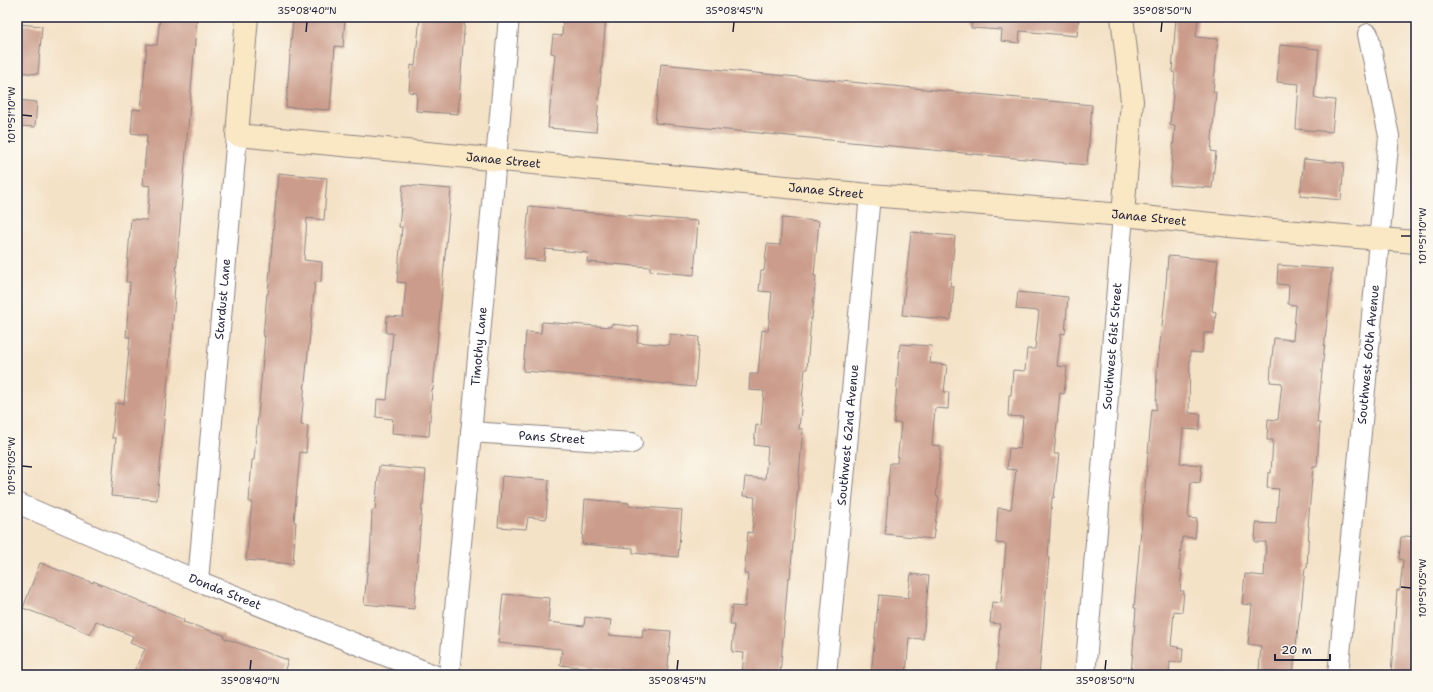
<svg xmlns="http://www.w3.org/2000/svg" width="1433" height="692" viewBox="0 0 1433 692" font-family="'Shantell Sans',sans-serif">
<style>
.building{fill:#cb9c8b}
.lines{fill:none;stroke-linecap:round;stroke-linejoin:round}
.street-casing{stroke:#8b8281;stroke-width:22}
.secondary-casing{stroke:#8b8281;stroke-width:24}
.street{stroke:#fff;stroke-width:20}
.secondary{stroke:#fae7c3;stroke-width:22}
.ticks{fill:none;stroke:#22223b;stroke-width:1.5}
.labels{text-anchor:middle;stroke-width:3.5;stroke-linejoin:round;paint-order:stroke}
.street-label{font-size:12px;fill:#22223b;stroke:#fbf7ec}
.neatline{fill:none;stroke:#22223b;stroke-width:1.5}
.ticks-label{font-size:10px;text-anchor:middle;fill:#22223b}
</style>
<rect width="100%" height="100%" fill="#fbf7ec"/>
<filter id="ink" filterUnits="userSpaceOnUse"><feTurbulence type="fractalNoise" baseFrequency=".025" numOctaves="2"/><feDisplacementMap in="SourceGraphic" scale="8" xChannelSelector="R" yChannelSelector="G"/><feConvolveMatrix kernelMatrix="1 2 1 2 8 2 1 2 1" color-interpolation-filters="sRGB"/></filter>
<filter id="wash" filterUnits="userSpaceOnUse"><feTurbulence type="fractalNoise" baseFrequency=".012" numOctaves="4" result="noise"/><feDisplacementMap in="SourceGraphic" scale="16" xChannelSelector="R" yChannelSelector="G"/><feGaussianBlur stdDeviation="0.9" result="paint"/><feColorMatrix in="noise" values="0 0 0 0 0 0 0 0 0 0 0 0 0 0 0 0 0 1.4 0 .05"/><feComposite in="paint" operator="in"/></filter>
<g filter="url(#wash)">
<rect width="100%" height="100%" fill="#f4e2c7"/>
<g id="blocks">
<g class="building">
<polygon points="160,17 197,17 174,298 175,298 157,500 111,496 116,438 112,438 115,403 124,404 130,337 126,337 130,282 126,282 131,219 147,220 150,186 143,185 147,135 131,133 133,109 141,110 147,44 157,45"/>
<polygon points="293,17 345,17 343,47 335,46 330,110 286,107"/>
<polygon points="420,17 465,17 458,114 416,111 417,93 409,92 411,65 415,66"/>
<polygon points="563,17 606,17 596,132 548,128 555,54 551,53 553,35 562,36"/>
<polygon points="972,17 1079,17 1077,36 1020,31 1019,43 1001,41 1002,30 971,28"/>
<polygon points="1176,17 1198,17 1196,37 1218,39 1213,92 1216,92 1211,151 1216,152 1212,188 1170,185 1175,126 1170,125 1175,73 1172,72"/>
<polygon points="17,24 42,26 38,74 17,72"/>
<polygon points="1280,45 1319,49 1314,98 1335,100 1332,132 1296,129 1299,84 1277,82"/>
<polygon points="661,64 1092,105 1087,165 655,123"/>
<polygon points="17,100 37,102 35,127 17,126"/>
<polygon points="1304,159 1344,163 1341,200 1300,196"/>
<polygon points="278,173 327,178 324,220 307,218 304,260 322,262 321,282 315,282 304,393 301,425 308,426 306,453 300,452 294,522 296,522 293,564 246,560 252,502 249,502 252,460 254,460 265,336 263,336 267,294 268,294"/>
<polygon points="403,185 451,189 433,390 432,389 429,436 392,433 393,419 376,417 377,399 387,400 393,333 386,333 387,316 403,317 406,283 397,282 402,227 399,227"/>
<polygon points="529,206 571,210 571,211 698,221 694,275 650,271 650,267 587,262 588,253 545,249 544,261 524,259"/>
<polygon points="782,218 819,221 814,276 816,276 812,318 811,318 807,369 805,369 799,429 803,429 790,578 788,578 780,675 742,675 744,653 732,652 734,625 730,625 732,606 745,607 748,574 744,574 748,532 752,533 755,497 743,496 745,477 765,479 768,447 754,445 756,425 761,426 764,391 749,390 750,374 758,374 762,330 768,331 772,292 759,291 761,271 764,271 767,244 780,245"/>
<polygon points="911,232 955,236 950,286 954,286 951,320 902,315"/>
<polygon points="1168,256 1218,260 1212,311 1216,312 1214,333 1204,333 1202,353 1190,352 1189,413 1201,414 1199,430 1183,429 1180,463 1202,465 1200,483 1191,482 1188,518 1197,519 1195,538 1182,537 1179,569 1182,570 1180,591 1184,591 1182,612 1174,611 1171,646 1183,648 1182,663 1170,662 1169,675 1131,675 1136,608 1134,608 1152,409 1156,410 1157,370 1165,299"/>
<polygon points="1278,265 1332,269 1317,423 1320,423 1317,467 1313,466 1308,526 1309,526 1307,568 1305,568 1301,609 1300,609 1293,674 1259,670 1261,646 1248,644 1252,605 1242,604 1245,574 1264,576 1266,542 1255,542 1256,523 1276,524 1279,489 1267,488 1268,473 1271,473 1273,440 1267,440 1268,419 1278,420 1282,383 1270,382 1271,367 1274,338 1293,340 1296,305 1288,304 1289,285 1277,284"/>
<polygon points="1018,292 1068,297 1065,334 1061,333 1057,366 1067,367 1064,394 1060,393 1054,454 1059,454 1054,498 1052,497 1048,558 1049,558 1039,675 996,675 1000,624 990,623 992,602 1001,603 1006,544 996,543 998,508 1011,509 1016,470 1007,469 1009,448 1020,449 1023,417 1008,416 1009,395 1011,395 1013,370 1025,371 1027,349 1035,349 1039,311 1016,309"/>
<polygon points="542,322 611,327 611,324 639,327 637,342 669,345 670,334 699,337 695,387 587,376 523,371 526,332 541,333"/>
<polygon points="900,344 932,346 930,363 947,365 944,392 949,392 948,409 935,408 932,445 941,446 936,496 939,497 933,539 885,534 889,484 888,484 890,463 897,463 901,423 894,423"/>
<polygon points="379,466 426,470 423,505 422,505 414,609 364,604 368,563 370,563 372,510 375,510"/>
<polygon points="502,476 549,480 546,519 528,517 526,529 498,527"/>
<polygon points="585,499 629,503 629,506 682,510 678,557 633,553 633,548 582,544"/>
<polygon points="1405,536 1416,537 1416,675 1391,675 1397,590 1400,590 1403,560 1399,559 1401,537 1405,537"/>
<polygon points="40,563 93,583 93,581 184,620 183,622 224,635 224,638 288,660 283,675 132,675 145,649 130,643 133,636 96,621 90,635 74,627 23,608"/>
<polygon points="911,574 929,576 923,639 909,638 906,675 871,675 879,595 908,598"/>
<polygon points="503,594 550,598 548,622 584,626 585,617 611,620 609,635 642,638 643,629 671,631 667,675 621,675 621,671 560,665 562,649 498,643"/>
</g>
</g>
</g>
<g filter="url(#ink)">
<use href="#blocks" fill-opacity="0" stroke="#8b8281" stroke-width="1"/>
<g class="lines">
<g class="street-casing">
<g id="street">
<path id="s1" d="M471,432l161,11"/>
<path id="s2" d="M17,503l181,78 236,94"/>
<path id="s3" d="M198,581l39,-446"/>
<path id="s4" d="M449,675l60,-658"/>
<path id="s5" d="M826,675l44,-480"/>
<path id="s6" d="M1085,675l38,-460"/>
<path id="s7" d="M1338,675l51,-539 -21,-102"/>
</g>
</g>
<g class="secondary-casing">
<g id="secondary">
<path id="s8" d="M247,17l-10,118 633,60 253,20 128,13 165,14"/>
<polyline points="1122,17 1132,101 1123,215"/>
</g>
</g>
<use href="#street" class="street"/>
<use href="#secondary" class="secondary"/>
</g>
</g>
<path class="ticks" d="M306,32l1,-10M733,32l1,-10M1161,32l1,-10M22,115l10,1M1401,236h10M22,466l10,1M1401,587l10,1M250,670l1,-10M677,670l1,-10M1105,670l1,-10"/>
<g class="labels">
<g class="street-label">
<text dy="4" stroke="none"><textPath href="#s8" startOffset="386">Janae Street</textPath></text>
<text dy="4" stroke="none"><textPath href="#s8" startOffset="710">Janae Street</textPath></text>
<text dy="4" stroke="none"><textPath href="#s8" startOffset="1034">Janae Street</textPath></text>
<text dy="4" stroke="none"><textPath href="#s3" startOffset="283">Stardust Lane</textPath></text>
<text dy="4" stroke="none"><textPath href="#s4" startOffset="330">Timothy Lane</textPath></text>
<text dy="4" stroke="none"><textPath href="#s6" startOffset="330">Southwest 61st Street</textPath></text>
<text dy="4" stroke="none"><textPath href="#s7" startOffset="322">Southwest 60th Avenue</textPath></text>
<text dy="4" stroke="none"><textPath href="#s5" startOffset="241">Southwest 62nd Avenue</textPath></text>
<text dy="4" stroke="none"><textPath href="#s1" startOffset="81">Pans Street</textPath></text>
<text dy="4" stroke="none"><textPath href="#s2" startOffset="226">Donda Street</textPath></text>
</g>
</g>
<rect width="1433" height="692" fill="none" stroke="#fbf7ec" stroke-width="44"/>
<path d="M1275 654v6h55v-6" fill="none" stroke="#22223b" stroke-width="2"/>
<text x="1281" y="654" font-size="12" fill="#22223b" stroke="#fbf7ec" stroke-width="3" paint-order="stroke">20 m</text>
<rect x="22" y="22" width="1389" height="648" class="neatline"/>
<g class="ticks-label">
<text x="307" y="14">35°08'40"N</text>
<text x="734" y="14">35°08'45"N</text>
<text x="1162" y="14">35°08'50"N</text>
<text transform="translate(11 115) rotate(-90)" y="4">101°51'10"W</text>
<text transform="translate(1422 236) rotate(-90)" y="4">101°51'10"W</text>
<text transform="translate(11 466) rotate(-90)" y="4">101°51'05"W</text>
<text transform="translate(1422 588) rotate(-90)" y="4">101°51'05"W</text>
<text x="250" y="684">35°08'40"N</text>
<text x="677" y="684">35°08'45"N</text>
<text x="1105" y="684">35°08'50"N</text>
</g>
</svg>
